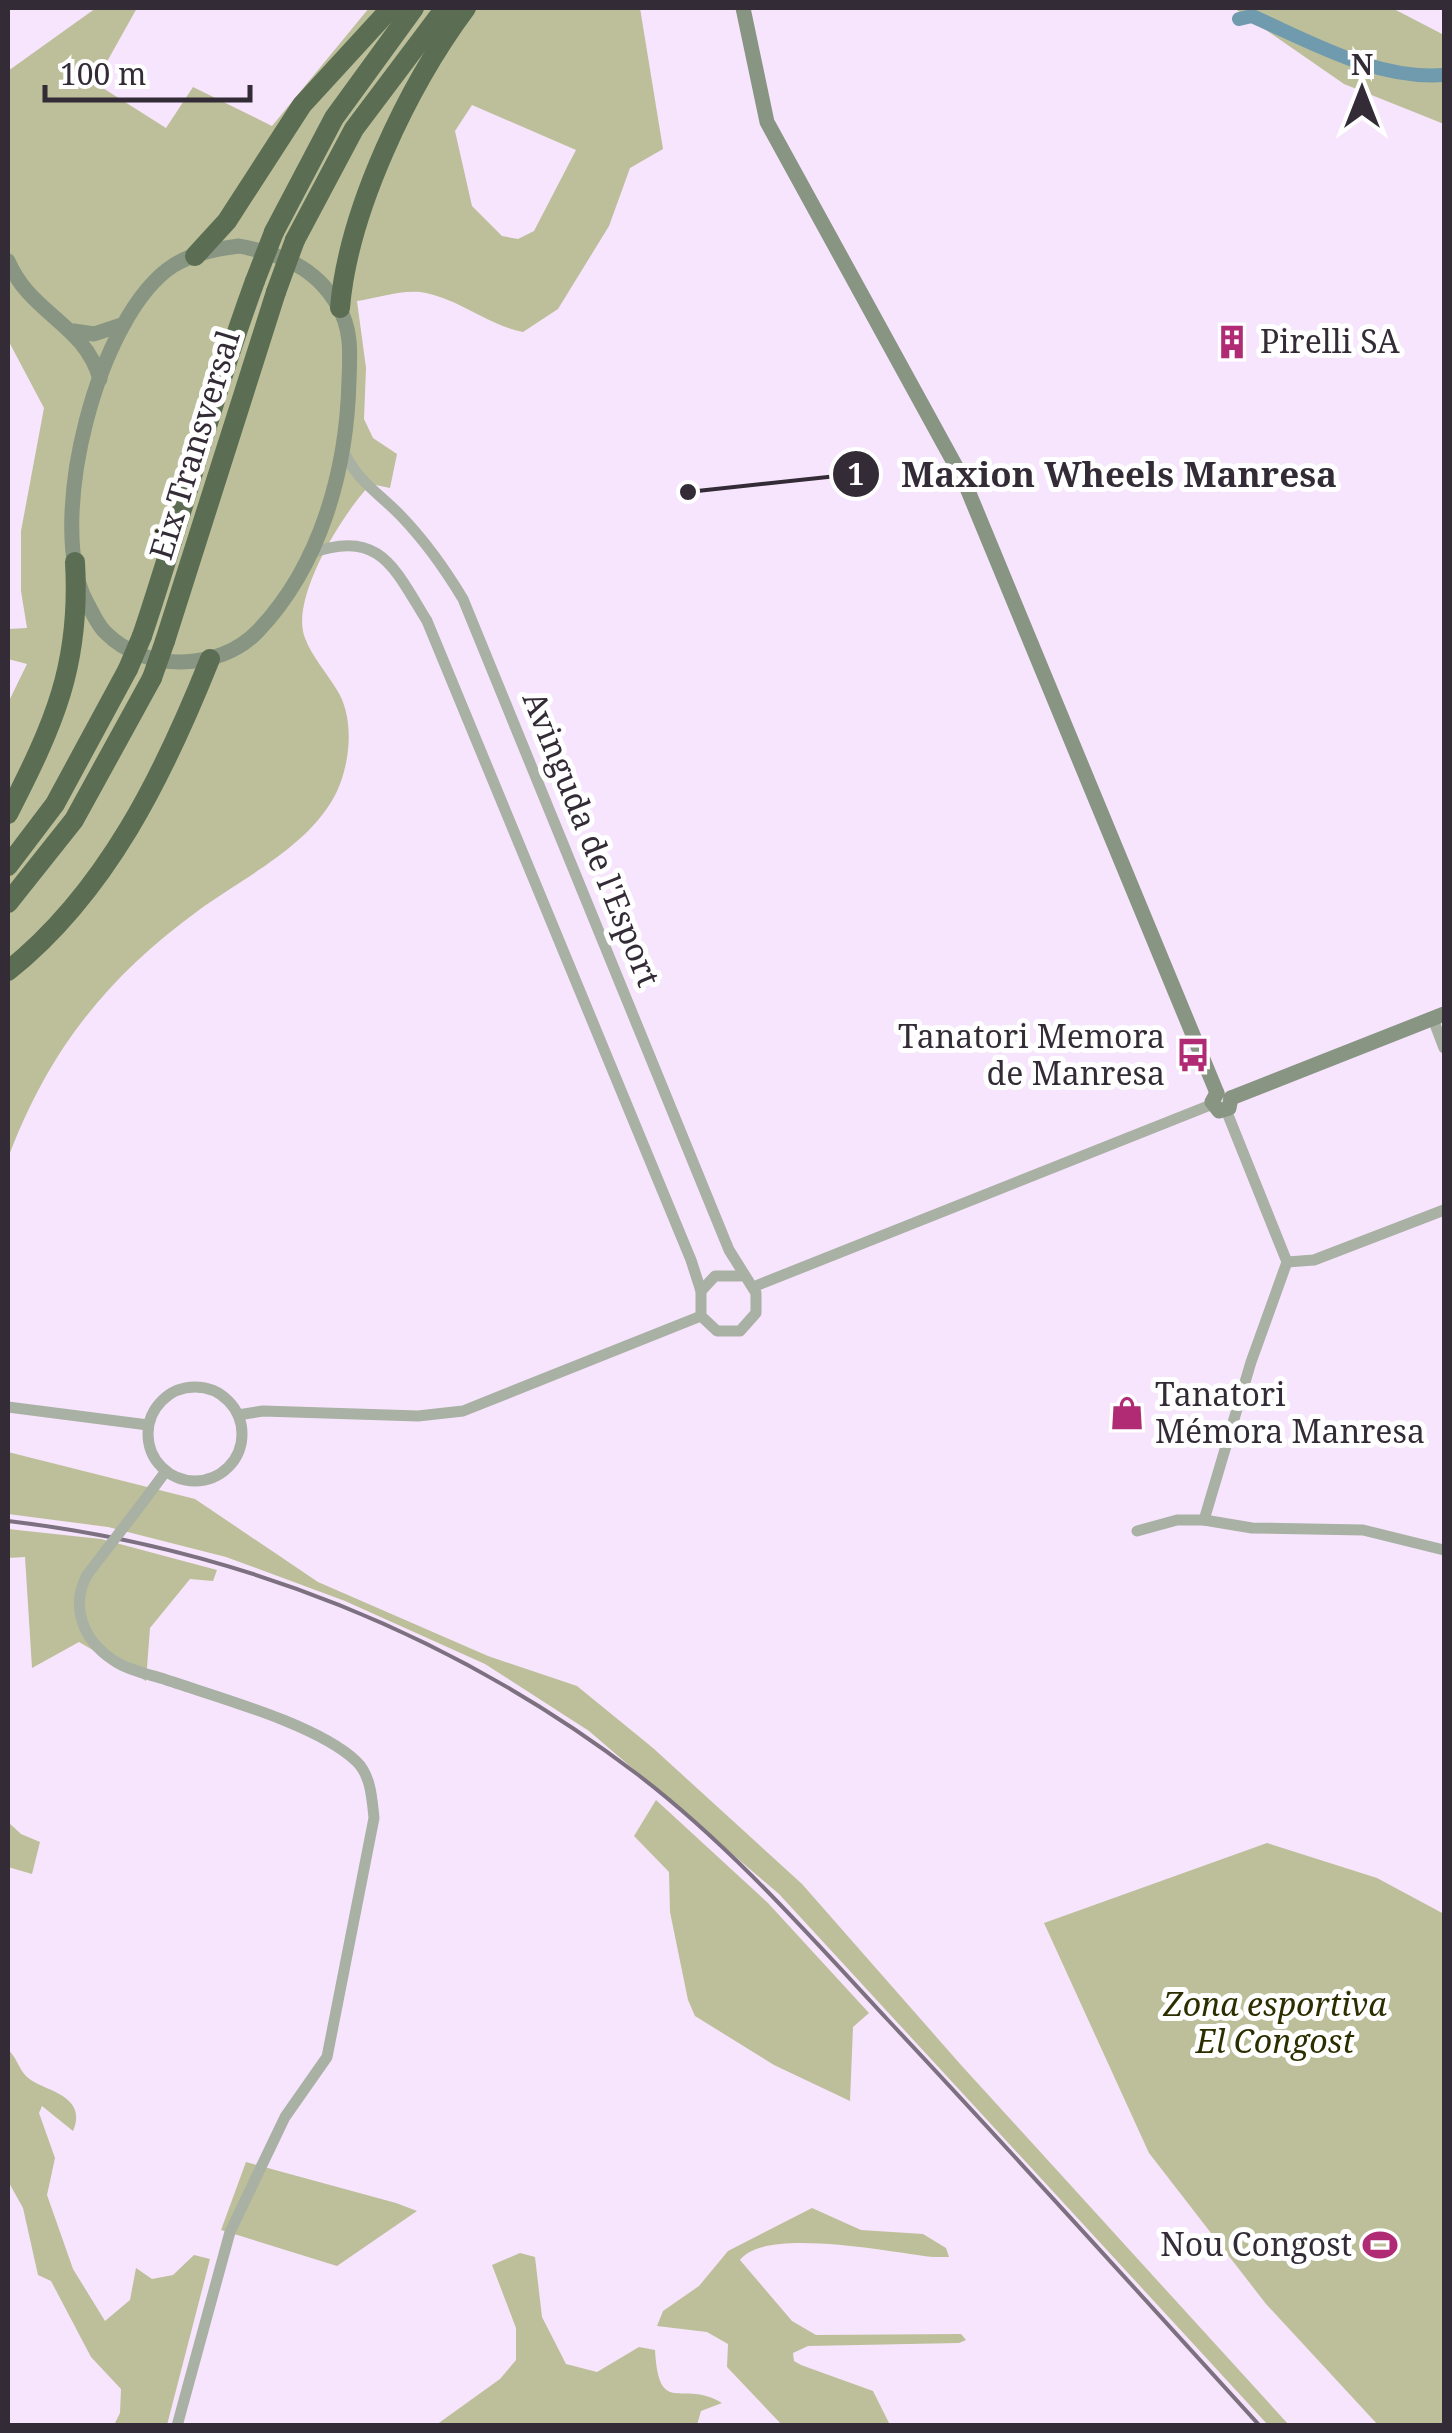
<svg xmlns="http://www.w3.org/2000/svg" width="1452" height="2433" viewBox="0 0 1452 2433" font-family="'Noto Serif',serif">
<style>
.green{fill:#bcbf99;fill-rule:evenodd}
.lines{fill:none;stroke-linecap:round;stroke-linejoin:round}
.canal{stroke:#709aad;stroke-width:14}
.street{stroke:#a8b1a4;stroke-width:11}
.secondary{stroke:#879582;stroke-width:15}
.highway{stroke:#5b6e53;stroke-width:20}
.rail{stroke:#7d7181;stroke-width:4}
.street-bridge{stroke:#a8b1a4;stroke-width:11}
.highway-bridge{stroke:#5b6e53;stroke-width:20}
.labels{text-anchor:middle;stroke-width:10;stroke-linejoin:round;paint-order:stroke}
.poi-label{font-size:32px;fill:#332b36;stroke:#fff;text-anchor:start}
.street-label{font-size:32px;fill:#332b36;stroke:#fff}
.park-label{font-size:32px;font-style:italic;fill:#2c2e00;stroke:#fff}
.leader{fill:none;stroke:#332b36;stroke-width:4}
.callout-dot{fill:#332b36;stroke:#fff;stroke-width:4}
.mark-label{font-size:30px;text-anchor:middle;font-weight:bold;fill:#fff}
.callout-label{font-size:35px;text-anchor:middle;font-weight:bold;fill:#332b36;stroke:#fff;stroke-width:10;stroke-linejoin:round;paint-order:stroke}
</style>
<rect width="100%" height="100%" fill="#f7e5fd"/>
<g class="green">
<path d="M96,8h41l-42,75 71,45 27,-41 79,39 97,-118h271l23,141 -33,19 -21,58 -51,83 -35,23c-36,-7 -66,-35 -103,-40 -19,-2 -44,6 -63,9l9,67 -2,51 9,19 24,16 -7,34 -19,-4c-27,27 -82,115 -66,154 7,19 22,35 32,52 19,30 13,79 -4,109 -28,49 -90,79 -134,111 -93,68 -150,140 -191,248v-455l19,-39 -19,-5v-30l19,-1 -6,-37v-60l23,-123 -36,-68v-269zM472,105l104,45 -42,81 -16,8 -16,-3 -30,-30 -17,-75z"/>
<polygon points="1234,8 1392,8 1444,35 1444,124 1344,84"/>
<polygon points="8,1452 195,1499 318,1582 488,1656 577,1686 653,1748 802,1884 961,2065 1289,2425 1268,2425 779,1894 589,1731 485,1664 345,1601 226,1557 108,1527 8,1514"/>
<polygon points="8,1529 101,1539 217,1570 213,1581 190,1579 150,1628 146,1681 79,1642 32,1668 25,1557 8,1558"/>
<polygon points="656,1800 768,1903 869,2013 853,2027 850,2101 774,2065 695,2016 688,2000 670,1912 669,1872 634,1836"/>
<polygon points="8,1822 21,1834 40,1842 32,1874 8,1867"/>
<polygon points="1267,1843 1377,1878 1444,1914 1444,2425 1378,2425 1266,2304 1149,2153 1044,1923"/>
<path d="M8,2050c9,7 10,18 18,26 14,15 63,17 47,55l-31,-25 -3,7 16,45 -8,37 26,74 32,52 25,-21 6,-32 16,11 21,-4 21,-20 16,4 -43,166h-53l6,-12 1,-24 -30,-32 -40,-76 -13,-6 -15,-67 -15,-27z"/>
<polygon points="246,2162 396,2203 417,2211 337,2266 221,2230"/>
<path d="M812,2208l49,22 62,4 23,14 3,9h-16c-40,-4 -168,-31 -193,3l52,61 24,14 145,-1 5,6 -7,3 -151,3 -15,7 1,8 7,4 72,26 17,34h-108l-55,-58 1,-23 -21,-12 -50,-6 6,-15 36,-25 29,-35z"/>
<path d="M520,2253l15,4 7,60 24,47 31,8 42,-25 16,3c4,69 27,28 67,53l-21,8 -4,14h-261l64,-46 16,-19v-32l-24,-63z"/>
</g>
<g class="lines">
<path class="canal" d="M1239,19l13,-3c61,27 125,64 192,59"/>
<g class="street">
<path d="M308,554c72,-26 85,12 119,67l264,639 10,31v25l16,15h23l16,-18v-20l-27,-43 -266,-651c-18,-30 -37,-57 -62,-83 -21,-22 -44,-35 -57,-64"/>
<polyline points="1433,1019 1444,1048"/>
<polyline points="1287,1262 1314,1260 1444,1210"/>
<polyline points="753,1287 1213,1104"/>
<polyline points="701,1291 715,1276 741,1276"/>
<circle cx="195" cy="1434" r="47"/>
<polyline points="8,1407 148,1425"/>
<polyline points="238,1415 263,1411 418,1416 463,1411 701,1316"/>
<polyline points="143,1502 166,1471"/>
<polyline points="1204,1520 1251,1362 1287,1262 1226,1110"/>
<polyline points="1137,1531 1177,1520 1204,1520 1252,1528 1363,1530 1444,1550"/>
<path d="M87,1575c-17,32 -4,65 26,85 14,10 35,14 51,19 52,18 153,45 192,82 15,14 16,38 18,57l-47,239 -42,60 -55,115 -53,194"/>
</g>
<g class="secondary">
<polyline points="743,8 767,122 964,481 1217,1093"/>
<path d="M239,246c42,8 77,21 99,60 14,23 12,49 11,74 -2,89 -28,185 -91,251 -39,41 -113,41 -152,2 -9,-8 -14,-22 -20,-32 -41,-79 12,-288 88,-336 20,-12 42,-16 65,-19z"/>
<path d="M8,261c23,54 76,62 92,118"/>
<polyline points="74,331 94,334 124,324"/>
<polyline points="1217,1093 1212,1102 1219,1111 1229,1108 1231,1098"/>
<polyline points="1231,1098 1444,1014"/>
</g>
<g class="highway">
<polyline points="274,232 334,118 414,8"/>
<polyline points="295,240 354,129 445,8"/>
<polyline points="195,256 227,221 302,105 391,8"/>
<path d="M340,308c8,-97 68,-222 126,-300"/>
<path d="M142,636c40,-118 70,-238 113,-355"/>
<polyline points="165,641 276,292"/>
<path d="M8,814c46,-90 73,-149 67,-252"/>
<polyline points="8,866 55,804 128,669"/>
<polyline points="8,903 74,820 152,678"/>
<path d="M8,971c99,-79 156,-197 202,-312"/>
</g>
<path class="rail" d="M8,1521c229,27 445,113 629,253 93,71 171,160 250,245 126,134 249,271 373,407"/>
<polyline class="street-bridge" points="87,1575 143,1502"/>
<g class="highway-bridge">
<polyline points="255,281 274,232"/>
<polyline points="276,292 295,240"/>
<polyline points="128,669 142,636"/>
<polyline points="152,678 165,641"/>
</g>
</g>
<defs>
<g id="building-bare" transform="scale(2.7)"><path d="M-4-6H4V6H1V3H-1V6H-4ZM-2.5-4.3h1.7v1.8h-1.7ZM.8-4.3h1.7v1.8H.8ZM-2.5-1h1.7V.8h-1.7ZM.8-1h1.7V.8H.8Z" fill="#b02b73" stroke="#fff" stroke-width="2.5" paint-order="stroke"/></g>
<g id="bus-bare" transform="scale(2.7)"><path d="M-5-6H5V4H4V6H2V4H-2V6H-4V4H-5ZM-3.5-4V0h7V-4ZM-3.5 1.2v1.5H-2V1.2ZM2 1.2v1.5H3.5V1.2Z" fill="#b02b73" stroke="#fff" stroke-width="2.5" paint-order="stroke"/></g>
<g id="shop-bare" transform="scale(2.7)"><path d="M-5-2.5h2.3a2.7 3.5 0 0 1 5.4 0H5L5.5 6h-11ZM-1.5-2.5h3a1.5 2.3 0 0 0-3 0Z" fill="#b02b73" stroke="#fff" stroke-width="2.5" paint-order="stroke"/></g>
<g id="stadium-bare" transform="scale(2.7)"><path d="M0-5a6.5 5 0 1 0 0 10a6.5 5 0 1 0 0-10ZM-3.5-1.8h7v3.6h-7Z" fill="#b02b73" stroke="#fff" stroke-width="2.5" paint-order="stroke"/></g>
</defs>
<g fill-rule="evenodd">
<use href="#building-bare" x="1232" y="342"/>
<use href="#bus-bare" x="1193" y="1055"/>
<use href="#shop-bare" x="1127" y="1413"/>
<use href="#stadium-bare" x="1380" y="2245"/>
</g>
<g class="labels">
<g class="poi-label">
<text x="1260" y="353">Pirelli SA</text>
<text x="1165" y="1048" text-anchor="end">Tanatori Memora<tspan x="1165" dy="37">de Manresa</tspan></text>
<text x="1155" y="1406">Tanatori<tspan x="1155" dy="37">Mémora Manresa</tspan></text>
<text x="1352" y="2256" text-anchor="end">Nou Congost</text>
</g>
<g class="street-label">
<text transform="translate(195 445) rotate(-73)" y="11">Eix Transversal</text>
<text transform="translate(591 839) rotate(68)" y="11">Avinguda de l'Esport</text>
</g>
<g class="park-label">
<text x="1275" y="2016">Zona esportiva<tspan x="1275" dy="37">El Congost</tspan></text>
</g>
</g>
<path class="leader" d="M688 492L856 474"/>
<g class="callout-dot">
<circle cx="688" cy="492" r="10"/>
<circle cx="856" cy="474" r="25"/>
</g>
<g class="mark-label">
<text x="856" y="485">1</text>
</g>
<g class="callout-label">
<text x="1119" y="487">Maxion Wheels Manresa</text>
</g>
<rect width="1452" height="2433" fill="none" stroke="#332b36" stroke-width="20"/>
<g transform="translate(1362 90)" stroke="#ffffff" stroke-width="8" paint-order="stroke">
<path d="M0-8L18 38L0 25L-18 38Z" fill="#332b36"/>
<text y="-15" font-size="28" font-weight="bold" text-anchor="middle" fill="#332b36">N</text>
</g>
<path d="M45 85v15h205v-15" fill="none" stroke="#332b36" stroke-width="5"/>
<text x="60" y="85" font-size="30" fill="#332b36" stroke="#ffffff" stroke-width="8" paint-order="stroke">100 m</text>
</svg>
